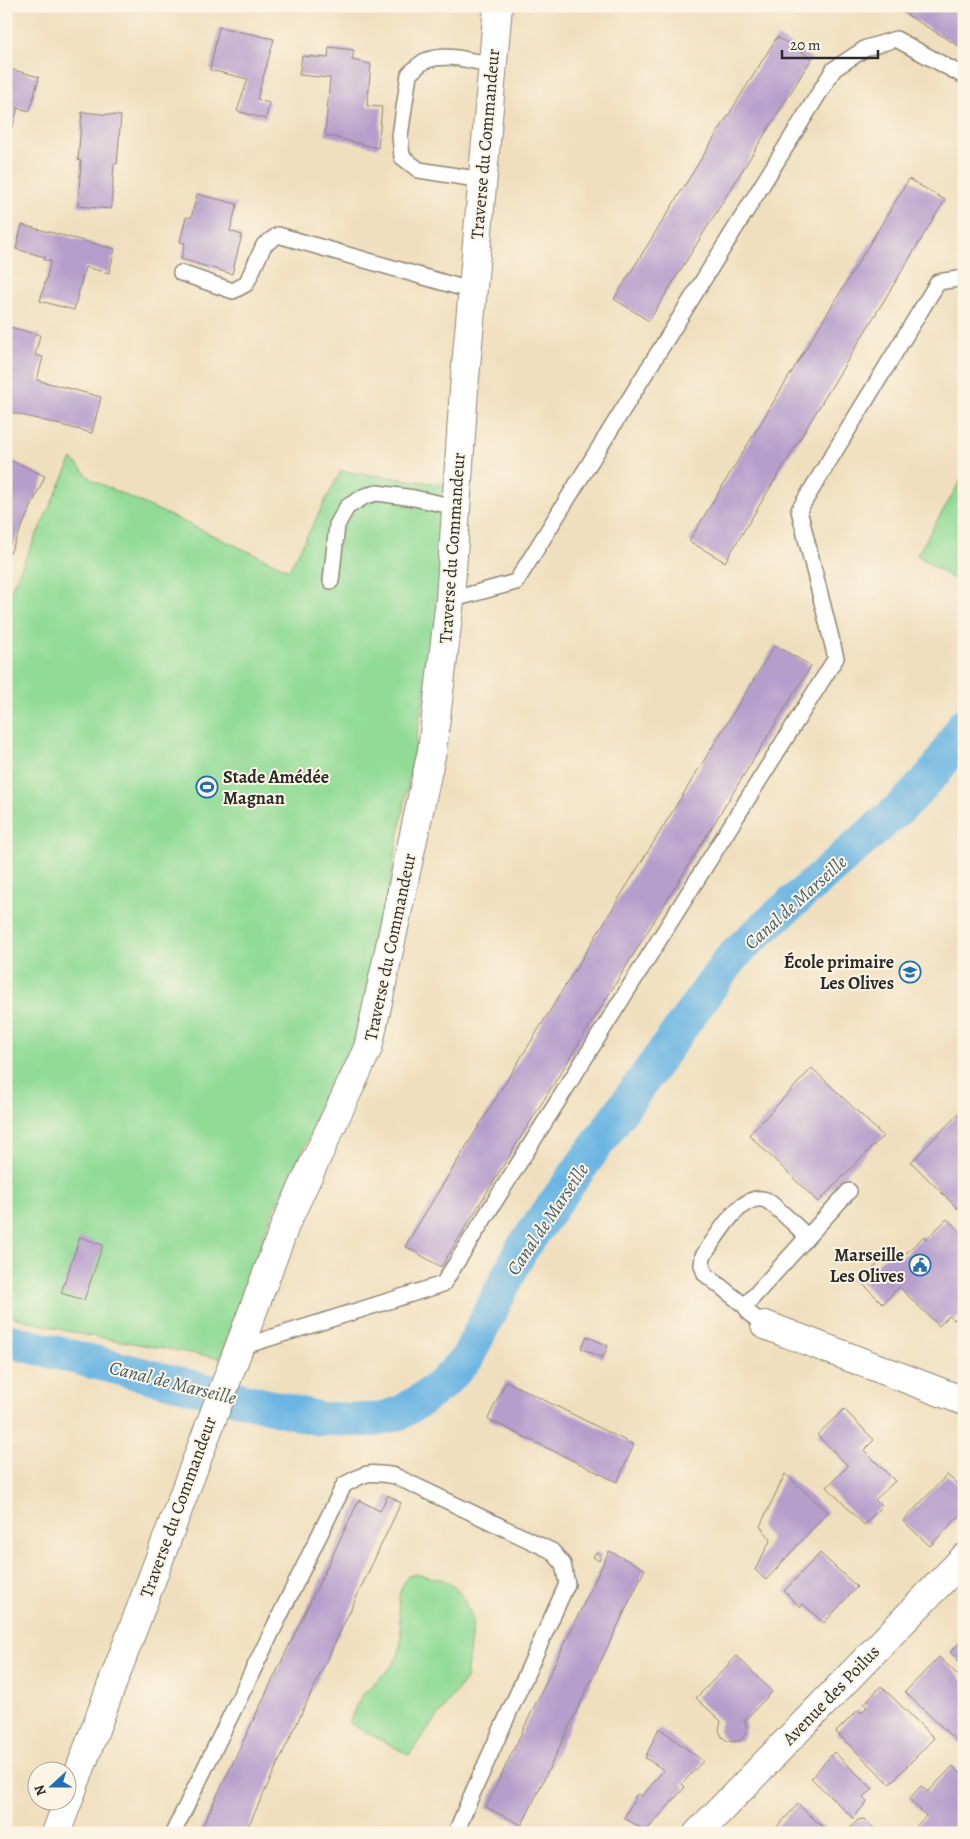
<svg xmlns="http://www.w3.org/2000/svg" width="970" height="1839" viewBox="0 0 970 1839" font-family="Alegreya,serif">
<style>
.green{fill:#92db97;stroke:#5e8361}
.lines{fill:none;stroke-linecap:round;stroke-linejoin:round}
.canal{stroke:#6bb5e3;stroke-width:34}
.building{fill:#b59ecc}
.lane-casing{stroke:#8e8574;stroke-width:18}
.street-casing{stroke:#8e8574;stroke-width:30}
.lane{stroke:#fff;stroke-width:15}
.street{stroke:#fff;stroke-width:28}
.labels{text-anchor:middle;stroke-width:4;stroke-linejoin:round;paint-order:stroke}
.street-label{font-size:18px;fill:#2b2b2b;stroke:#fcf5e5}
.poi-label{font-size:18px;font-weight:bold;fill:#2b2b2b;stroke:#fcf5e5;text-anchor:end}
.water-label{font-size:19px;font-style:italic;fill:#415b6b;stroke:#fcf5e5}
</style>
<rect width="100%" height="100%" fill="#fcf5e5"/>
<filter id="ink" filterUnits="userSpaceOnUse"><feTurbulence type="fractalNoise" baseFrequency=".02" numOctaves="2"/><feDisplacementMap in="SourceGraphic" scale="10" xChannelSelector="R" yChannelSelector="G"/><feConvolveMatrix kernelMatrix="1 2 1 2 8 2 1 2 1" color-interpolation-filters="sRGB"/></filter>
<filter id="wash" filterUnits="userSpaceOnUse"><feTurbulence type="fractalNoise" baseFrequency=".0096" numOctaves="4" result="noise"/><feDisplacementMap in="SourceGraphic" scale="20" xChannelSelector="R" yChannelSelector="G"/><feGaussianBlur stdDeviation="1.12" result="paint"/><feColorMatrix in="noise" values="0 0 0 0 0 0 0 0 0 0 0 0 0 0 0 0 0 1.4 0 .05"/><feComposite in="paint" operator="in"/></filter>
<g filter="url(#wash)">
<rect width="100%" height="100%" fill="#f0dfbe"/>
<g class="green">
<polygon points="72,459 92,480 289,570 341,471 446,485 437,625 378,948 350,1053 270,1218 220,1358 79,1334 6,1315 6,600"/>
<polygon points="964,475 964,586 917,555"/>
<path d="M416,1574l29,6 10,8 7,7 11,25 -7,59 -57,76 -60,-32c5,-13 9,-24 19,-34 10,-12 24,-18 30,-34 10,-31 -10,-52 10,-79z"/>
</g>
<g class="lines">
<polyline class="canal" points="6,1340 320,1419 376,1420 400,1413 421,1400 445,1382 467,1358 521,1250 731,958 753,937 909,800 938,768 964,724"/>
</g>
<g id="blocks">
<g class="building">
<polygon points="893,6 964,6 964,49 922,24"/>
<polygon points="219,27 274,39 257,99 269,103 266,119 237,111 248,79 210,70"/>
<polygon points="777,37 812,58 649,321 614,299"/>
<polygon points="329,47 354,50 352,60 371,64 367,106 382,107 378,148 325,135 330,78 299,75 302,56 328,58"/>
<polygon points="6,68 39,77 30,111 18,108 12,128 6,127"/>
<polygon points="82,112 121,116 117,164 114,163 111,209 78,206 81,161 78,160"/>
<polygon points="909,179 945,200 725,562 689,541"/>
<polygon points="197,194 237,204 230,231 242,235 232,274 181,259 185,243 180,242 186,217 191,218"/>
<polygon points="22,225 115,249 109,273 85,267 74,310 40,301 51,261 44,260 45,257 16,249"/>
<polygon points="6,326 40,335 35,355 43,357 37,380 101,397 92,433 6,411"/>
<polygon points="6,458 45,476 10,553 6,551"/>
<polygon points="775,645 811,666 441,1267 405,1246"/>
<polygon points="812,1068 883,1136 818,1202 749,1135"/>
<polygon points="964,1108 964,1215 911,1162"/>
<polygon points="947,1219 964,1235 964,1314 962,1315 961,1314 954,1320 949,1316 939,1326 899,1287 883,1304 860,1281 894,1248 902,1257 924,1236 926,1239"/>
<polygon points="80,1237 103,1245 84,1300 61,1293"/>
<polygon points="587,1336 608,1346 603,1358 581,1348"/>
<polygon points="506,1381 634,1445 617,1482 488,1419"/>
<polygon points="844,1409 874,1440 864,1450 895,1481 875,1500 882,1506 864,1525 827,1487 848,1466 817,1435"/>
<polygon points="785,1474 828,1512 766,1580 755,1570 771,1539 760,1526"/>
<polygon points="947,1475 964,1490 964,1511 930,1546 903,1521"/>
<polygon points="388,1495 401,1503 245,1833 199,1833 359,1500 380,1511"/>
<polygon points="609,1551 645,1569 522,1825 486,1807"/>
<polygon points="596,1552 601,1555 599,1561 593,1557"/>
<polygon points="820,1553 857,1587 824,1623 803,1604 800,1607 784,1591"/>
<polygon points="964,1638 964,1666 950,1652"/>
<polygon points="737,1656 772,1692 744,1721 747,1727 745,1734 741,1740 734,1742 727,1741 722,1737 719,1730 721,1721 696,1698"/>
<polygon points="939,1657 964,1681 964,1718 962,1720 964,1722 964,1748 905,1692"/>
<polygon points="881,1686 934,1738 890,1784 836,1732 858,1710 861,1713 867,1707 864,1704"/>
<polygon points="659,1728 703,1761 682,1784 685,1787 646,1831 624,1818 637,1794 642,1796 664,1770 645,1758"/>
<polygon points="834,1752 873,1789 863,1798 867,1802 853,1818 811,1778"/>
<polygon points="953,1766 964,1777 964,1828 960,1824 952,1833 918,1833 914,1828 926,1816 909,1799 921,1786 928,1792"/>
<polygon points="798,1804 829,1833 780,1833 775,1829"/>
<polygon points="864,1819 879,1833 848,1833 847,1831 858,1820"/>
</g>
</g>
</g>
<g filter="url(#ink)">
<use href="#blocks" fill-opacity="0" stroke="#8e8574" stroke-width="1"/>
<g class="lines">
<g class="lane-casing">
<g id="lane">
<path d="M482,180l-63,-10 -17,-13 -2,-21 9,-62c5,-4 10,-10 16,-13 21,-9 46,0 67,4"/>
<polyline points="181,273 233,291 246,284 264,245 278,235 473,291"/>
<polyline points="331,581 337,525 347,507 365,496 377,493 414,498 456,507"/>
<polyline points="450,600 516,582 834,69 866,48 896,39 964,76"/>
<polyline points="745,1306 849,1191"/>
<path d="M765,1325l-15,-11 -5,-8 -40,-32 -3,-9 1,-9c12,-16 38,-66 63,-56 8,4 33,29 41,36"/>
<polyline points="238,1348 443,1284 836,658 799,510 938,282 964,278"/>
<path d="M173,1833l171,-348c24,-14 25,-13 51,-9l157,75 11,13 4,20 -98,217 -13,32"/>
</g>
</g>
<g class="street-casing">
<g id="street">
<polyline points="765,1325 964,1401"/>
<polyline points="56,1833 286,1223 368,1048 432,751 450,600 464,389 498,6"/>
<polyline points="698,1833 964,1558"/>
</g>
</g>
<use href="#lane" class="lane"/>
<use href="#street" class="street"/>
</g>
</g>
<defs>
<g id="stadium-ring" transform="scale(1.125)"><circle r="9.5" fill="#fcf5e5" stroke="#1f6fb2" stroke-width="1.5"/><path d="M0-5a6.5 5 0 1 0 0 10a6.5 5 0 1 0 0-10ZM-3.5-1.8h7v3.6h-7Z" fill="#1f6fb2"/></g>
<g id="school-ring" transform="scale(1.125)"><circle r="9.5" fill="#fcf5e5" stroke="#1f6fb2" stroke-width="1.5"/><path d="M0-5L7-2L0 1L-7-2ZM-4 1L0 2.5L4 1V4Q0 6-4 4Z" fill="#1f6fb2"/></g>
<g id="civic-ring" transform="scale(1.125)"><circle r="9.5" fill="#fcf5e5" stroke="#1f6fb2" stroke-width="1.5"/><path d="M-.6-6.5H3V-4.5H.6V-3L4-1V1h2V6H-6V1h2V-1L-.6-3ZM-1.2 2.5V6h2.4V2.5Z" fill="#1f6fb2"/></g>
</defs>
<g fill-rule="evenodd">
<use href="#stadium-ring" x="207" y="787"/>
<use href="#school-ring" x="910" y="972"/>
<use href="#civic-ring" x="920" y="1265"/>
</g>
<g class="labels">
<g class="street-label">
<text transform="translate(485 144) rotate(-85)" y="6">Traverse du Commandeur</text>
<text transform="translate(452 548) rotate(-86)" y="6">Traverse du Commandeur</text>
<text transform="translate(390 947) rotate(-78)" y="6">Traverse du Commandeur</text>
<text transform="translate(178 1507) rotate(-70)" y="6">Traverse du Commandeur</text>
<text transform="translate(831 1695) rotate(-46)" y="6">Avenue des Poilus</text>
</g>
<g class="poi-label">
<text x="223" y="783" text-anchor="start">Stade Amédée<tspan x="223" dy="21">Magnan</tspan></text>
<text x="894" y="968">École primaire<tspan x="894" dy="21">Les Olives</tspan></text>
<text x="904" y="1261">Marseille<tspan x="904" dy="21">Les Olives</tspan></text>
</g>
<g class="water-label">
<text transform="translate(795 902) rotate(-42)" y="7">Canal de Marseille</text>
<text transform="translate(547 1219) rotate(-56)" y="7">Canal de Marseille</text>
<text transform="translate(173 1382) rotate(14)" y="7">Canal de Marseille</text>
</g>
</g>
<rect width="970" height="1839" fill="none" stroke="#fcf5e5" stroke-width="25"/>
<g transform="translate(52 1786) rotate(249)"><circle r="24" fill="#fcf5e5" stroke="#a8a49b"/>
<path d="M0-4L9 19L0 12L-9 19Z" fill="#1f6fb2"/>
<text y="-8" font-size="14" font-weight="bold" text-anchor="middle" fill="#2b2b2b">N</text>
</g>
<path d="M782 50v8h96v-8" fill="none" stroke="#2b2b2b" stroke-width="2.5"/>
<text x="790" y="50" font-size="15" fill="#2b2b2b" stroke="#fcf5e5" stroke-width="4" paint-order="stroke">20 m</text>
</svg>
